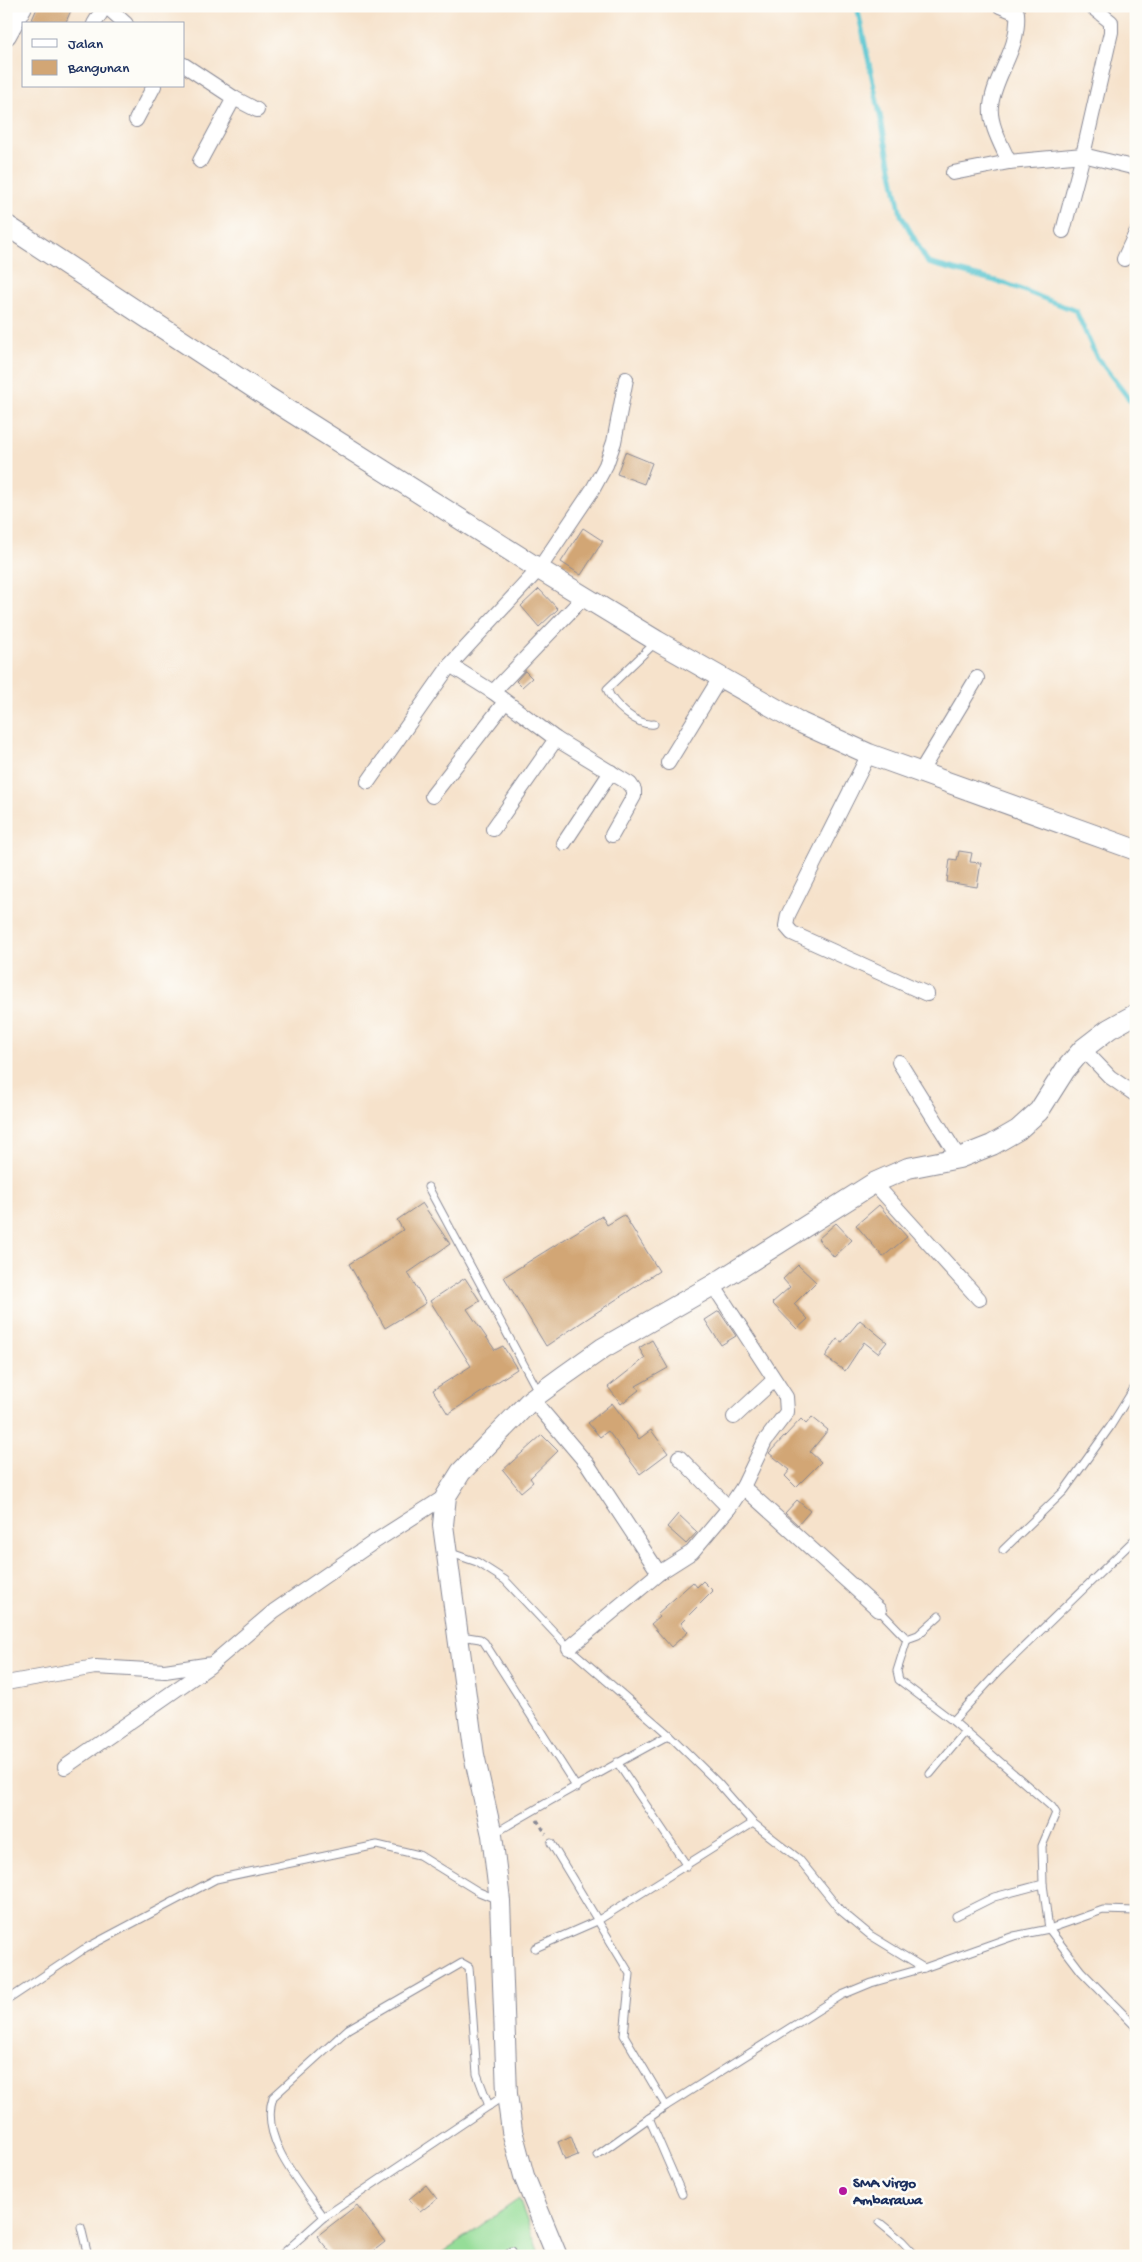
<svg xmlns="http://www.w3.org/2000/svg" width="1142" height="2262" viewBox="0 0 1142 2262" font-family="'Gochi Hand',sans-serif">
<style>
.green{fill:#95dd98;stroke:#58867b}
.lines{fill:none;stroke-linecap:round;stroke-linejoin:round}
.stream{stroke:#58c5d0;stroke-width:5}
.building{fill:#d2a675}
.lane-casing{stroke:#888894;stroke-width:9}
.street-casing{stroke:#888894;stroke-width:16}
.secondary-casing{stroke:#888894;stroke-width:22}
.path{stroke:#888894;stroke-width:3;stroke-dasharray:4 4;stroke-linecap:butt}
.lane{stroke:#fff;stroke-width:7}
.street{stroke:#fff;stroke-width:14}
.secondary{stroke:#fff;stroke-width:20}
.poi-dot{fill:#b5179e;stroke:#fdfcf7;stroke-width:2}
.labels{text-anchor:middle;stroke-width:5;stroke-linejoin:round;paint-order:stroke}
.poi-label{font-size:15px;font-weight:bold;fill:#1b2f5e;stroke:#fdfcf7;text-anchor:start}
</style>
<rect width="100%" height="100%" fill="#fdfcf7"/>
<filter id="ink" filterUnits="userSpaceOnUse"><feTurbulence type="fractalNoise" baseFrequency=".02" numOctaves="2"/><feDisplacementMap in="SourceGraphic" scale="10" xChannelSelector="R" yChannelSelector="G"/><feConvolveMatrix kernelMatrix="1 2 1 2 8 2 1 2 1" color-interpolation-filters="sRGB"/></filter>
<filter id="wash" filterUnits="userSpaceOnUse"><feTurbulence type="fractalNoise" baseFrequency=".0096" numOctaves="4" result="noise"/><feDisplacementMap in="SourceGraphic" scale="20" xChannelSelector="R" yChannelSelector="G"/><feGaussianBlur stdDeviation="1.12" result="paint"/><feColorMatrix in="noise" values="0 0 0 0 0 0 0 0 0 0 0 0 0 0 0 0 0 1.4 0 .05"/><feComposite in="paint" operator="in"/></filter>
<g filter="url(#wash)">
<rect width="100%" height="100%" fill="#f6e2cb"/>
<polygon class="green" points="519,2199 540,2256 437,2256"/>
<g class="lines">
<polyline class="stream" points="857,6 901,215 928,263 1007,284 1076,311 1096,356 1136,408"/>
</g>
<g id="blocks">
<g class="building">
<polygon points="38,6 73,6 65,24 30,24"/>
<polygon points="625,452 652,463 644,484 617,474"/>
<polygon points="583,528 603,541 581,575 561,562"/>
<polygon points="539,589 558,609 539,627 521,606"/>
<polygon points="525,671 532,678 522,687 516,681"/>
<polygon points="959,851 972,853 970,862 981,863 977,887 947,882 950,859 957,860"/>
<polygon points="422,1203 450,1244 408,1273 426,1303 385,1328 349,1264 403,1230 397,1220"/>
<polygon points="879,1205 907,1237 883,1257 856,1225"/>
<polygon points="624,1215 659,1271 546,1346 504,1277 602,1216 607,1225"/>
<polygon points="836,1223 852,1240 834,1257 818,1239"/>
<polygon points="798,1265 816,1282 794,1304 808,1319 797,1329 772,1303 790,1287 783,1279"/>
<polygon points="465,1278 480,1301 467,1309 495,1350 503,1346 517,1369 448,1414 433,1390 471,1366 430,1301"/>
<polygon points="719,1311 736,1336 721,1345 705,1320"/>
<polygon points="860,1320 887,1342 878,1353 864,1342 845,1371 825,1357 837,1339 842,1342"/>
<polygon points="652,1340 668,1368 636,1386 639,1390 621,1404 608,1387 645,1358 639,1348"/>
<polygon points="612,1403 639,1439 651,1430 668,1453 640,1474 608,1431 600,1437 588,1423"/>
<polygon points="812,1417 828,1430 810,1452 821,1462 796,1487 785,1476 790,1470 769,1453 801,1419 806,1424"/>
<polygon points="542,1435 558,1451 530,1478 533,1482 521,1492 503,1470"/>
<polygon points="797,1500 810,1511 798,1525 785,1513"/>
<polygon points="678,1514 697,1532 686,1544 667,1527"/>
<polygon points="703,1581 713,1591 681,1623 688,1632 671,1647 651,1624 659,1617 657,1614 693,1582 697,1587"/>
<polygon points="571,2136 578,2155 565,2160 558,2142"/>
<polygon points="426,2185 437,2199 420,2212 409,2199"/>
<polygon points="357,2205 385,2242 367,2256 333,2256 317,2236"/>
</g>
</g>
</g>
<g filter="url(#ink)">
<use href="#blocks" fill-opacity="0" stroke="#888894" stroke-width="1"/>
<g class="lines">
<g class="lane-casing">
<g id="lane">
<path d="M654,724c-17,2 -41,-19 -47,-35l48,-46"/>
<polyline points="428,1187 538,1391"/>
<polyline points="1003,1550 1064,1491 1110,1427 1136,1385"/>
<polyline points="448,1552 477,1562 505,1580 569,1648 669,1735"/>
<polyline points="879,1610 907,1639 897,1671 899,1680 953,1721 1052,1807 1056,1813 1042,1846 1043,1884 1049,1929 1081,1971 1136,2027"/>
<polyline points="461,1636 480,1639 484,1642 577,1788"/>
<polyline points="907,1639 918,1635 939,1616"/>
<polyline points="953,1721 999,1671 1136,1538"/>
<polyline points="617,1762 687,1866"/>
<polyline points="930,1774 965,1732"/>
<path d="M495,1833c57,-34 115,-66 174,-98l49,48 35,40"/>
<polyline points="551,1843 630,1974 624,2035 666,2106"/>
<polyline points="956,1916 994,1897 1043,1884"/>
<polyline points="535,1948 597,1921 753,1823 799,1859 840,1910 870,1935 924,1968"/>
<polyline points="6,2001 84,1949 216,1879 377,1845 419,1855 479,1892 496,1899"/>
<polyline points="649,2118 682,2194"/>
<polyline points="597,2155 666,2106 842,1995 871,1983 924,1968 1014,1936 1049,1929 1103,1910 1136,1911"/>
<path d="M324,2217c-23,-32 -65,-78 -51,-120l75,-68 114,-66 7,4 8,107 12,32"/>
<polyline points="880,2223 902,2241 916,2256"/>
<polyline points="81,2227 88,2256"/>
<polyline points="280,2256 324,2217 505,2095"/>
<polyline points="506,2256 512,2251"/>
</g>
</g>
<g class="street-casing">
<g id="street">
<polyline points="106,6 126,24"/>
<path d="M1000,6l17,7c3,37 -23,62 -26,93 -2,18 11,40 18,56"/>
<polyline points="94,24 105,6"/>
<polyline points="184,65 234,98 257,110"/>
<polyline points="136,120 154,86"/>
<polyline points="200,161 234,98"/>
<polyline points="953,173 1009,162 1083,155 1136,168"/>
<polyline points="1063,231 1083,155 1111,32 1111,22 1091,6"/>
<polyline points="1124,259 1136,233"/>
<polyline points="584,597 493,692 556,739 630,784 634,790 634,796 612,835"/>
<polyline points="450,665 493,692"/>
<polyline points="869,754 788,915 786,926 792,933 927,994"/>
<polyline points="668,763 720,678"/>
<polyline points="921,771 977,678"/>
<polyline points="368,782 450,665 539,569 593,489 606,465 614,442 626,379"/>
<polyline points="432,796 505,702"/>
<polyline points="493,829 556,739"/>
<polyline points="564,843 611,772"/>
<polyline points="1083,1049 1110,1077 1136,1095"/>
<polyline points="899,1062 959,1158"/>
<polyline points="874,1183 979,1299"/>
<polyline points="532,1399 588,1465 659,1573"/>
<polyline points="734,1417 774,1380"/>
<polyline points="679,1457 729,1508"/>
<polyline points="743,1487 879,1610"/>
<polyline points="569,1648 659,1573 692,1552 729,1508 743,1487 765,1441 787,1412 786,1397 713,1285"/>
<polyline points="6,1683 95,1667 165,1671 212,1664 274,1611 374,1542 446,1496"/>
<polyline points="65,1767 210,1666"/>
</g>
</g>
<g class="secondary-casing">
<g id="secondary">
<polyline points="6,35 22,6"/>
<polyline points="6,225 266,396 539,569 657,641 801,723 869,754 1136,850"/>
<polyline points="557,2256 524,2176 512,2131 507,2094 500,1901 492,1835 474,1755 443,1525 446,1496 461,1472 532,1399 562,1377 603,1348 713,1285 874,1183 908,1168 959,1158 992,1145 1018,1130 1039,1111 1065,1070 1083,1049 1109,1029 1136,1014"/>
</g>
</g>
<polyline class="path" points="537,1820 546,1834"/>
<use href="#lane" class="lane"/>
<use href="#street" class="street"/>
<use href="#secondary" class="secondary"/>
</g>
</g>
<circle class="poi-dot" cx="843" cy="2191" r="5"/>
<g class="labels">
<g class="poi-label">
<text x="853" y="2187">SMA Virgo<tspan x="853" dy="17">Ambarawa</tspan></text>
</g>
</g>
<rect width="1142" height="2262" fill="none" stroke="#fdfcf7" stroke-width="25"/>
<rect x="22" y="22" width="162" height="65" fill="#fdfcf7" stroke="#a3aaba"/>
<rect x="32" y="39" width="25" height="8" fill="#ffffff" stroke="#a3aaba"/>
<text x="68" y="48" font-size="15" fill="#1b2f5e">Jalan</text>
<rect x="32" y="60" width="25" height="15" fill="#d2a675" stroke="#a3aaba"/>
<text x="68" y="72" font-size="15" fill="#1b2f5e">Bangunan</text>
</svg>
